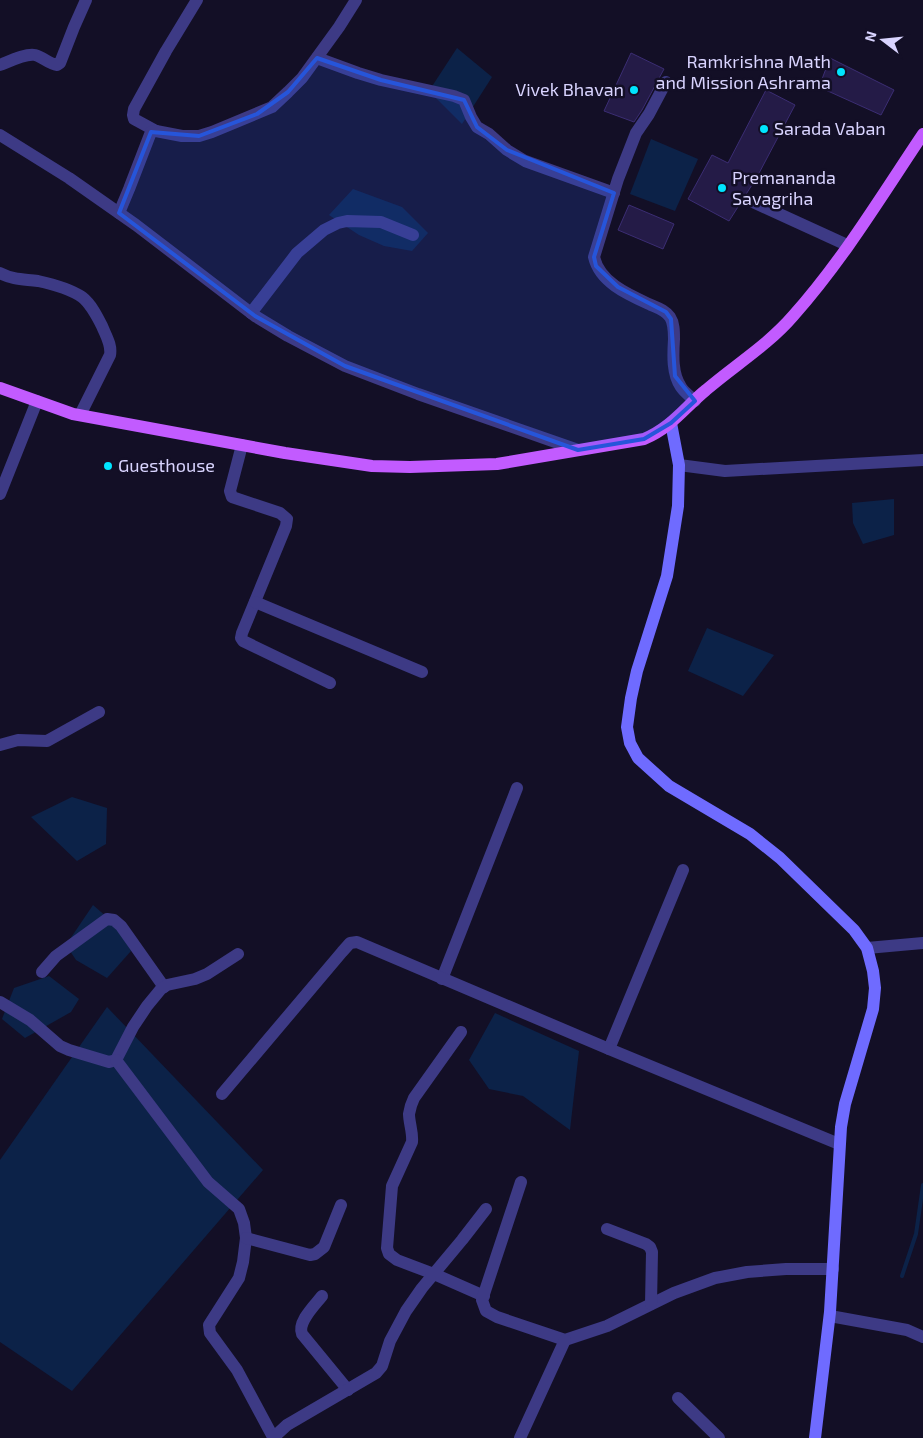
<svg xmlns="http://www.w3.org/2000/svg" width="923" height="1438" viewBox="0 0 923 1438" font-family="'Exo 2',sans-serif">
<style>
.water{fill:#0c2248}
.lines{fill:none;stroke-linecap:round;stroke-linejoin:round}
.stream{stroke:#0c2248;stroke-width:4}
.building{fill:#241b47;stroke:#3b2d73}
.minor{stroke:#3d3a85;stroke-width:12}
.tertiary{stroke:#3d3a85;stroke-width:12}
.secondary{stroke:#6f6bff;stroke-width:12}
.primary{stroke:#c25bff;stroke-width:12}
.marked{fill:#2655da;fill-opacity:0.2;stroke:#2655da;stroke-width:4;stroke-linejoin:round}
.poi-dot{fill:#00e5ff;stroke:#130f26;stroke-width:2}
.labels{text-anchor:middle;stroke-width:5;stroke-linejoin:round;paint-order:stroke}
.poi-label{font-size:18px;fill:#d9d4ff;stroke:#130f26;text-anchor:start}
</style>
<rect width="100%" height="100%" fill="#130f26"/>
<g class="water">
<polygon points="457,48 492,77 462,124 429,91"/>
<polygon points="651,139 698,159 675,211 630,194"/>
<polygon points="353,189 402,207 428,233 412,251 384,246 359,235 329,215"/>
<polygon points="894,499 894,535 863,544 853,523 852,503"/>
<polygon points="707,628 774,655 743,696 688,671"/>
<polygon points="72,797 107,808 106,844 77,861 31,817"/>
<polygon points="93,905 116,925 131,951 107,978 76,960 66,945"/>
<polygon points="49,976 79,999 71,1012 25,1038 2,1019 14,988"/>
<polygon points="107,1007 263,1170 72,1391 0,1342 0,1160"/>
<polygon points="495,1013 579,1051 570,1130 523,1096 489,1089 469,1060"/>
</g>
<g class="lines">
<polyline class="stream" points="902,1276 916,1234 923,1185"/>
</g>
<g class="building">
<polygon points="631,53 664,69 642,110 634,122 604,111"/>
<polygon points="830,58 894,90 881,115 819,87"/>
<polygon points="766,90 795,105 757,177 729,221 688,199 712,155 728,163"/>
<polygon points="629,205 674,224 663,249 618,230"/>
</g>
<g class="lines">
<g class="minor">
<polyline points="317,58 358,73 381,80 454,96 464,100 471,117 477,127 489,134 507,150 525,161 614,193"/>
<path d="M0,65c8,-3 26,-12 35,-10 8,2 14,9 22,10l3,-2 14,-36 12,-27"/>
<path d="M666,82l-17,32 -13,19 -18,46 -24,78c6,26 35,38 57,48 7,3 14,5 19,12 4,6 4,14 4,22 -1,16 -2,35 7,48 3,5 9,9 14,14"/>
<polyline points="156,131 134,119 133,115 134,109 166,51 197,0"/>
<polyline points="753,202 847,245"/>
<polyline points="119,213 129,189 151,132 156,131 182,136 199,136 212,132 272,107 288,92 302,78 339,27 356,0"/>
<path d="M0,273c14,7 23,6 38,8 14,3 32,8 44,16 9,7 15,19 20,29 4,10 10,19 8,29l-30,60"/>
<polyline points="251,313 297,253 324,230 338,223 347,221 381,222 413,235"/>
<polyline points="242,445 230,491 232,497 280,513 287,519 286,526 242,633 241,638 243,641 330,683"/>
<polyline points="679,465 725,471 923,460"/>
<polyline points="0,494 37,401"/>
<polyline points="255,602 422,672"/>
<polyline points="0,745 18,740 47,741 99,712"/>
<polyline points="867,948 923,943"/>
<polyline points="42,972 56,956 107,919 114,920 121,926 164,987"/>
<polyline points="442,979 517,788"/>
<polyline points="0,1002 30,1020 60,1046 69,1050 109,1062 116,1060 133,1027 147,1006 161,989 167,985 195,979 207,974 238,954"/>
<path d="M461,1032l-47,66c-2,4 -4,10 -5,16 0,9 4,18 3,28l-20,44 -5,62 2,6 8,6 37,14 50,22"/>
<polyline points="609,1049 683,870"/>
<polyline points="116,1060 208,1182 239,1209 244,1223 246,1238 243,1262 239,1278 209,1325 210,1333 237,1370 273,1437"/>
<polyline points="222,1094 342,952 350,943 357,942 609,1049 839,1144"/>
<polyline points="521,1182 482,1300 486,1311 497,1317 565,1340 607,1326 674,1293 715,1278 747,1272 786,1269 833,1269"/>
<polyline points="607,1229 646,1244 650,1247 652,1252 651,1304"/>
<polyline points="246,1238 310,1255 315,1254 324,1247 341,1205"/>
<path d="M322,1296c-7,9 -25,26 -20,38l46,56"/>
<polyline points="830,1316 907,1330 923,1337"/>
<polyline points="678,1398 719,1438"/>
<polyline points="273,1438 287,1425 376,1373 382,1366 390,1341 406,1311 422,1288 462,1240 486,1209"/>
<polyline points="520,1438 565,1340"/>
</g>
<polyline class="tertiary" points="0,135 69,178 136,225 255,316 288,336 345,366 418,394 578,450"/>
<polyline class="secondary" points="671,423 679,465 678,506 667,576 637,671 631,698 627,727 630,743 638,758 669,786 750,834 780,858 854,930 867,948 873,971 875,988 873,1009 845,1104 841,1127 830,1312 815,1438"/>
<path class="primary" d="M0,388l73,26 212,39 87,13 38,1 87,-3 147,-25c28,-12 40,-31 62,-49 29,-25 62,-45 87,-74 50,-56 89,-121 130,-182"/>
</g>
<path class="marked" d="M317,58l64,22 83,20 13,27 30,23 107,43 -20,64 2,9 22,21 48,25 5,7 4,57 20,25 -24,22 -27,16 -66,11 -233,-84 -90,-50 -136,-103 32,-81 48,4 58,-22 31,-22z"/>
<g class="poi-dot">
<circle cx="841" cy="72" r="5"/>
<circle cx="634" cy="90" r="5"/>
<circle cx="764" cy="129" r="5"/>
<circle cx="722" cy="188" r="5"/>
<circle cx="108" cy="466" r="5"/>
</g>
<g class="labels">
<g class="poi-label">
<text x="831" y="68" text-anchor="end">Ramkrishna Math<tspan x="831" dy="21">and Mission Ashrama</tspan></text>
<text x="624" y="96" text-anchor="end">Vivek Bhavan</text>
<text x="774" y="135">Sarada Vaban</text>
<text x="732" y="184">Premananda<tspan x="732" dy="21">Savagriha</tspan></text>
<text x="118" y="472">Guesthouse</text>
</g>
</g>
<g transform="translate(883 40) rotate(286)" stroke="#130f26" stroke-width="4" paint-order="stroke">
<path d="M0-4L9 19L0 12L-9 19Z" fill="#d9d4ff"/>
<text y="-8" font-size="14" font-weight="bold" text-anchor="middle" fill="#d9d4ff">N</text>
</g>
</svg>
